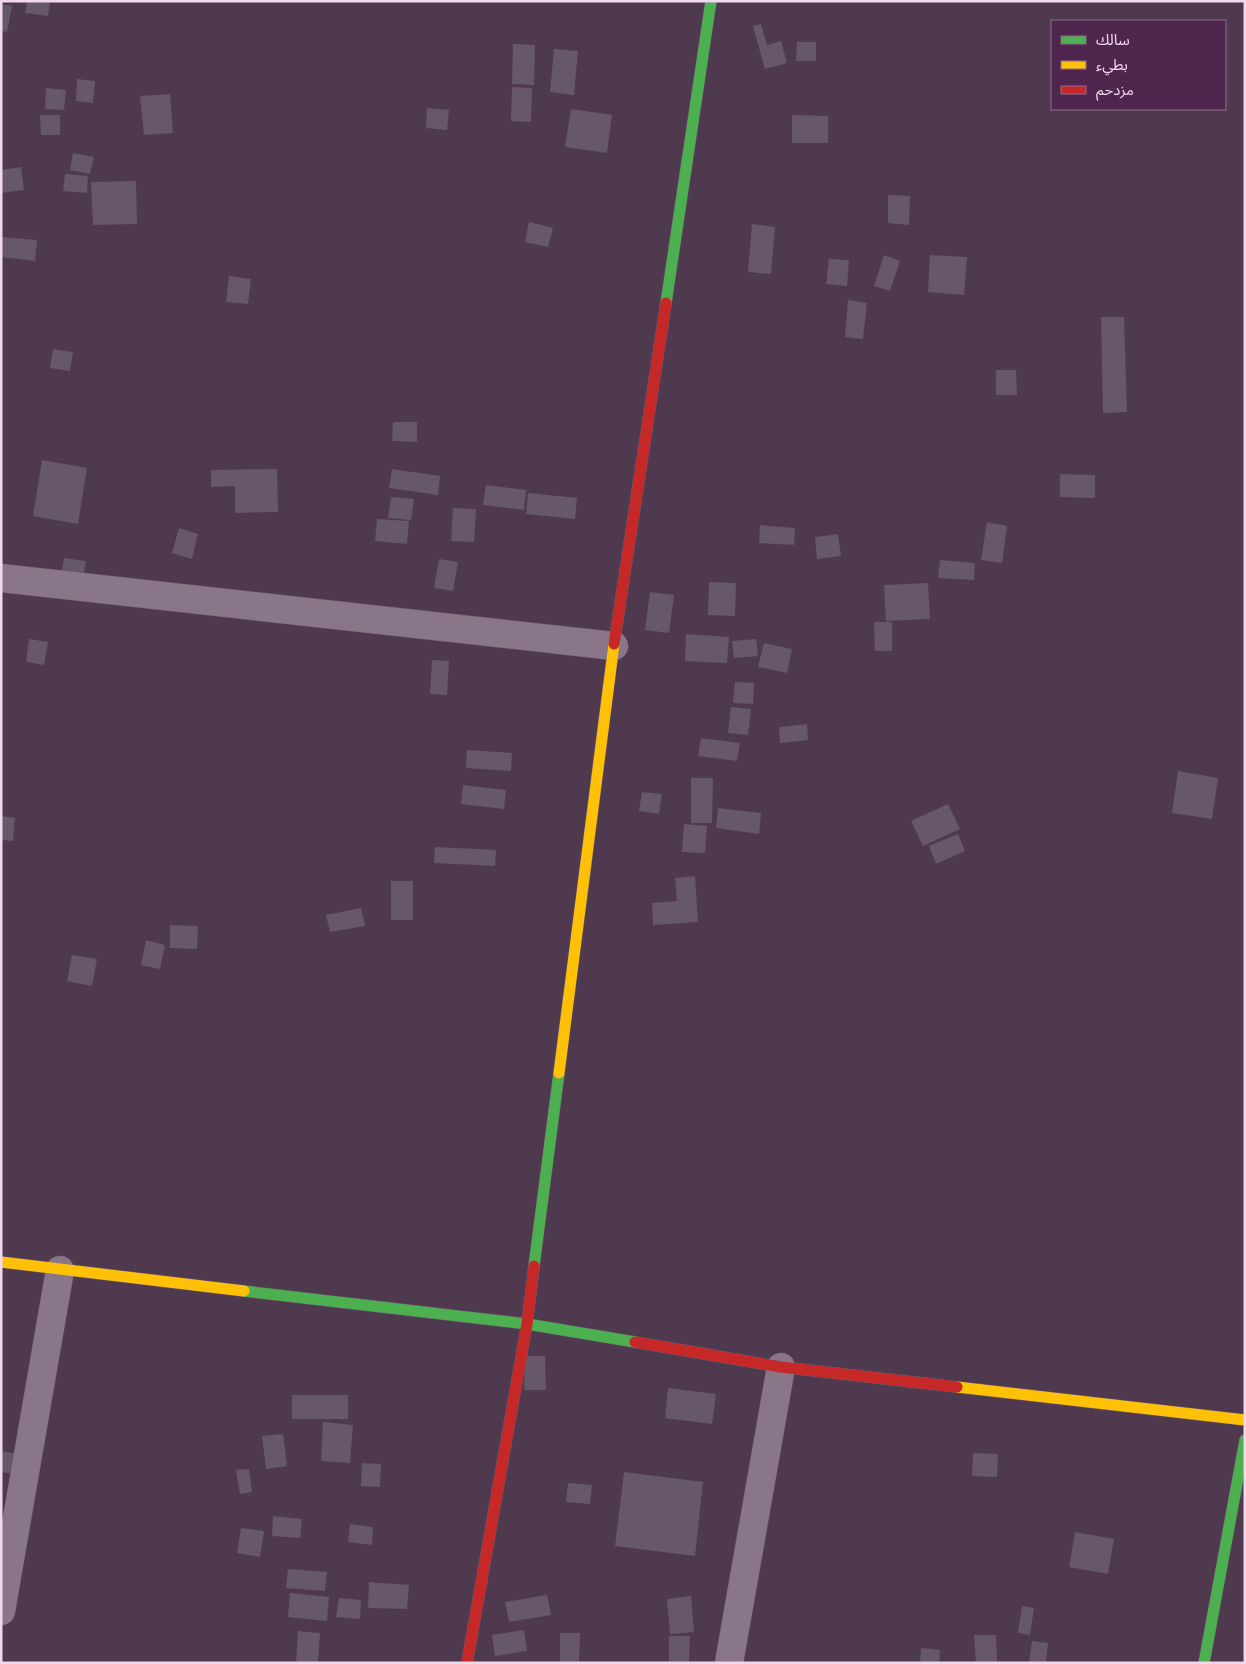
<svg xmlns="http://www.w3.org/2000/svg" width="1246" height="1664" viewBox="0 0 1246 1664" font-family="'Varela Round','Noto Sans Arabic',sans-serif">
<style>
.building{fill:#66576a}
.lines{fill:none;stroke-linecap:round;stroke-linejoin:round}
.street-casing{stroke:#6d586c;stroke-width:29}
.fast-casing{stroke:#6d586c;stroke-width:12}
.slow-casing{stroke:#6d586c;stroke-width:12}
.jam-casing{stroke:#6d586c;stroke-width:12}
.street{stroke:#897789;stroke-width:28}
.fast{stroke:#4caf50;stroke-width:11}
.slow{stroke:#ffc107;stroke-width:11}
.jam{stroke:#c62828;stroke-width:11}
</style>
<rect width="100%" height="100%" fill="#4f394f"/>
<g class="building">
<polygon points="27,1 50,1 48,16 25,13"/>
<polygon points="1,4 12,6 7,32 1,31"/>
<polygon points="761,24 767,45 781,41 787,63 765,69 753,26"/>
<polygon points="797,42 816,42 816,61 796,61"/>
<polygon points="513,44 535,45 534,85 512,84"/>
<polygon points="554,49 578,51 574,95 550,92"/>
<polygon points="77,79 95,81 93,103 76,101"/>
<polygon points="512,87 532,88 531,122 511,121"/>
<polygon points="46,88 66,90 64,110 45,109"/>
<polygon points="170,94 173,133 144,135 140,96"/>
<polygon points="427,108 449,110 447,130 426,128"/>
<polygon points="571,109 612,115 607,153 565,147"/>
<polygon points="40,115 60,115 60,135 41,135"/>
<polygon points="792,115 828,116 828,143 792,143"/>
<polygon points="73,153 94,157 90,174 70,170"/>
<polygon points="21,167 24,190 1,193 1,170"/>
<polygon points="65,174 88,176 87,193 63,191"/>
<polygon points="136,181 137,224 93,225 91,182"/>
<polygon points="888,195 910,196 909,225 888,223"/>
<polygon points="529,222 553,228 548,247 525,242"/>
<polygon points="752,224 775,227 771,274 748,272"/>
<polygon points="1,237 37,240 35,261 1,257"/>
<polygon points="884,255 900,261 890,291 874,286"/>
<polygon points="930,255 967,257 964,295 928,292"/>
<polygon points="829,259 849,260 847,286 826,284"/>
<polygon points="229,276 251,279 248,304 226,302"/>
<polygon points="848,300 867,303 863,339 845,337"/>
<polygon points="1101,317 1124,317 1127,412 1103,413"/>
<polygon points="53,349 73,352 70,371 50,368"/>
<polygon points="996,370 1016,370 1017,395 996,395"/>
<polygon points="393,422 417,422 417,442 392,441"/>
<polygon points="42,460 87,468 78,524 33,516"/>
<polygon points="277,469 278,512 235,513 235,486 211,487 211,470"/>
<polygon points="392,469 440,476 438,495 389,488"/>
<polygon points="1060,474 1095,475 1095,498 1060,497"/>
<polygon points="486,485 526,490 524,510 483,505"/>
<polygon points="528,493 577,498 575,519 526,514"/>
<polygon points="391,497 414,499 411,520 388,518"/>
<polygon points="453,508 476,509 474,542 451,541"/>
<polygon points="377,519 409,521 407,544 375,541"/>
<polygon points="987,522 1007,526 1002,563 981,560"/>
<polygon points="760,525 795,528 794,545 759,543"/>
<polygon points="179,528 198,534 192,559 172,553"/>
<polygon points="838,534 841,556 817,559 815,537"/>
<polygon points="64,558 86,561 82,586 60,582"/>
<polygon points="439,559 458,562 453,591 434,588"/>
<polygon points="940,560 975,563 974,580 938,578"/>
<polygon points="709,582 736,583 735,616 708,615"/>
<polygon points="928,583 930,619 886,621 884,585"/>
<polygon points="650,592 674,595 669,633 645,630"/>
<polygon points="874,622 892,622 892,651 875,651"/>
<polygon points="686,634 729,637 727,663 685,661"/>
<polygon points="29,639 48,642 44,665 26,662"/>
<polygon points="756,639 758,656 734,658 732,641"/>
<polygon points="764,643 792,649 787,673 758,667"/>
<polygon points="432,660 449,661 447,695 430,694"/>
<polygon points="735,682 754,683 753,704 733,703"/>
<polygon points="731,707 751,709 748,735 728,733"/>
<polygon points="807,724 808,740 780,743 779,727"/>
<polygon points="701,738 740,743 737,761 698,756"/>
<polygon points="467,750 512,753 511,771 466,768"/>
<polygon points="1178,771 1218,778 1212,819 1172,813"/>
<polygon points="691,778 713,778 712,823 691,823"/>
<polygon points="463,785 506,790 504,809 461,804"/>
<polygon points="642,792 662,794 659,814 639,811"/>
<polygon points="948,804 960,829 923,846 911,821"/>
<polygon points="718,808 761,813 759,834 716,828"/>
<polygon points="1,816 15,818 13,841 1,840"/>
<polygon points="684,824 707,826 705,853 682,852"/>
<polygon points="958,834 965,851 936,864 929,846"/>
<polygon points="435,847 496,850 495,866 434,863"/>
<polygon points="695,876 698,922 653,925 652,903 677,901 675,878"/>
<rect x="391" y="881" width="22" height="39"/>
<polygon points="361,908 365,926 330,932 326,915"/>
<polygon points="170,925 198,926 197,949 170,948"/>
<polygon points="146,940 165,945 160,969 141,965"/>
<polygon points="72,955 97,959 92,986 67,981"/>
<polygon points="525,1356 545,1356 546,1390 524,1390"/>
<polygon points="668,1388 716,1394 712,1424 665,1418"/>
<rect x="292" y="1395" width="56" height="24"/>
<polygon points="323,1422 353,1425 350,1463 321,1461"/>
<polygon points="283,1434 287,1466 266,1469 262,1436"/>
<polygon points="1,1451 23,1455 20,1475 1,1472"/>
<polygon points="973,1453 998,1454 997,1477 972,1476"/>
<polygon points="362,1463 381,1464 380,1487 361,1486"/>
<polygon points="249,1469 252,1492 240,1494 236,1470"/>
<polygon points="624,1472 703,1482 695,1556 615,1546"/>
<polygon points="568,1483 592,1485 590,1504 566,1502"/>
<polygon points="273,1516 302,1519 300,1538 272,1536"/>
<polygon points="350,1524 373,1527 372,1545 348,1542"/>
<polygon points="241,1528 264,1531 260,1557 237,1553"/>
<polygon points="1075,1532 1114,1539 1108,1574 1069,1567"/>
<polygon points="288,1569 327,1572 325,1591 286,1588"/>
<polygon points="369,1582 409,1585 407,1609 368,1608"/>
<polygon points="290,1593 329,1597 327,1621 288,1617"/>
<polygon points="547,1595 551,1615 509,1622 505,1602"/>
<polygon points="691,1596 694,1632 670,1634 667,1599"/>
<polygon points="339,1598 361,1600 360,1619 336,1617"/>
<polygon points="1022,1606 1034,1608 1030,1635 1018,1633"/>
<polygon points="524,1630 527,1651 495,1656 492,1635"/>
<polygon points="298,1631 320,1633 318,1663 296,1663"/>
<polygon points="560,1633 580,1633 579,1663 560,1663"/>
<polygon points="974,1635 996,1635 997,1663 976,1663"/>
<polygon points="669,1636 690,1636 689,1663 669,1663"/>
<polygon points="1032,1641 1048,1643 1046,1663 1029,1663"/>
<polygon points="921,1648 940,1650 939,1663 920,1663"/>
</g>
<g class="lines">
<g class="street-casing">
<g id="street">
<polyline points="1,578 614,646"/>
<polyline points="1,1611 60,1270"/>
<polyline points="729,1663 781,1367"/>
</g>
</g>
<g class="fast-casing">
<g id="fast">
<polyline points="666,303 711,1"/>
<polyline points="534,1266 559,1073"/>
<polyline points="244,1291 527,1324 635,1342"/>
<polyline points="1204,1663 1245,1440"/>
</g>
</g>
<g class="slow-casing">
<g id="slow">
<polyline points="559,1073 614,644"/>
<polyline points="1,1262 244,1291"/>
<polyline points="957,1387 1245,1420"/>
</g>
</g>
<g class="jam-casing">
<g id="jam">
<polyline points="614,644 666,303"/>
<polyline points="635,1342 781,1367 957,1387"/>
<polyline points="467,1663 527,1324 534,1266"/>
</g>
</g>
<use href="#street" class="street"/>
<use href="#fast" class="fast"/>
<use href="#slow" class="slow"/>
<use href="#jam" class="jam"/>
</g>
<rect width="1246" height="1664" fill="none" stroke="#f1d7ef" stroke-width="5"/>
<rect x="1051" y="20" width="175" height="90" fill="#4e254d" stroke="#8f6c8e"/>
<rect x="1061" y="36" width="25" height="8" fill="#4caf50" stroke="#8f6c8e"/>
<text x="1096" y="45" font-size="15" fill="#f1d7ef">سالك</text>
<rect x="1061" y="61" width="25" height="8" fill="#ffc107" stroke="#8f6c8e"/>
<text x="1096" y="70" font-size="15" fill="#f1d7ef">بطيء</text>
<rect x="1061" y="86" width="25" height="8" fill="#c62828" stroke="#8f6c8e"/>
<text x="1096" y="95" font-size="15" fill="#f1d7ef">مزدحم</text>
</svg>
